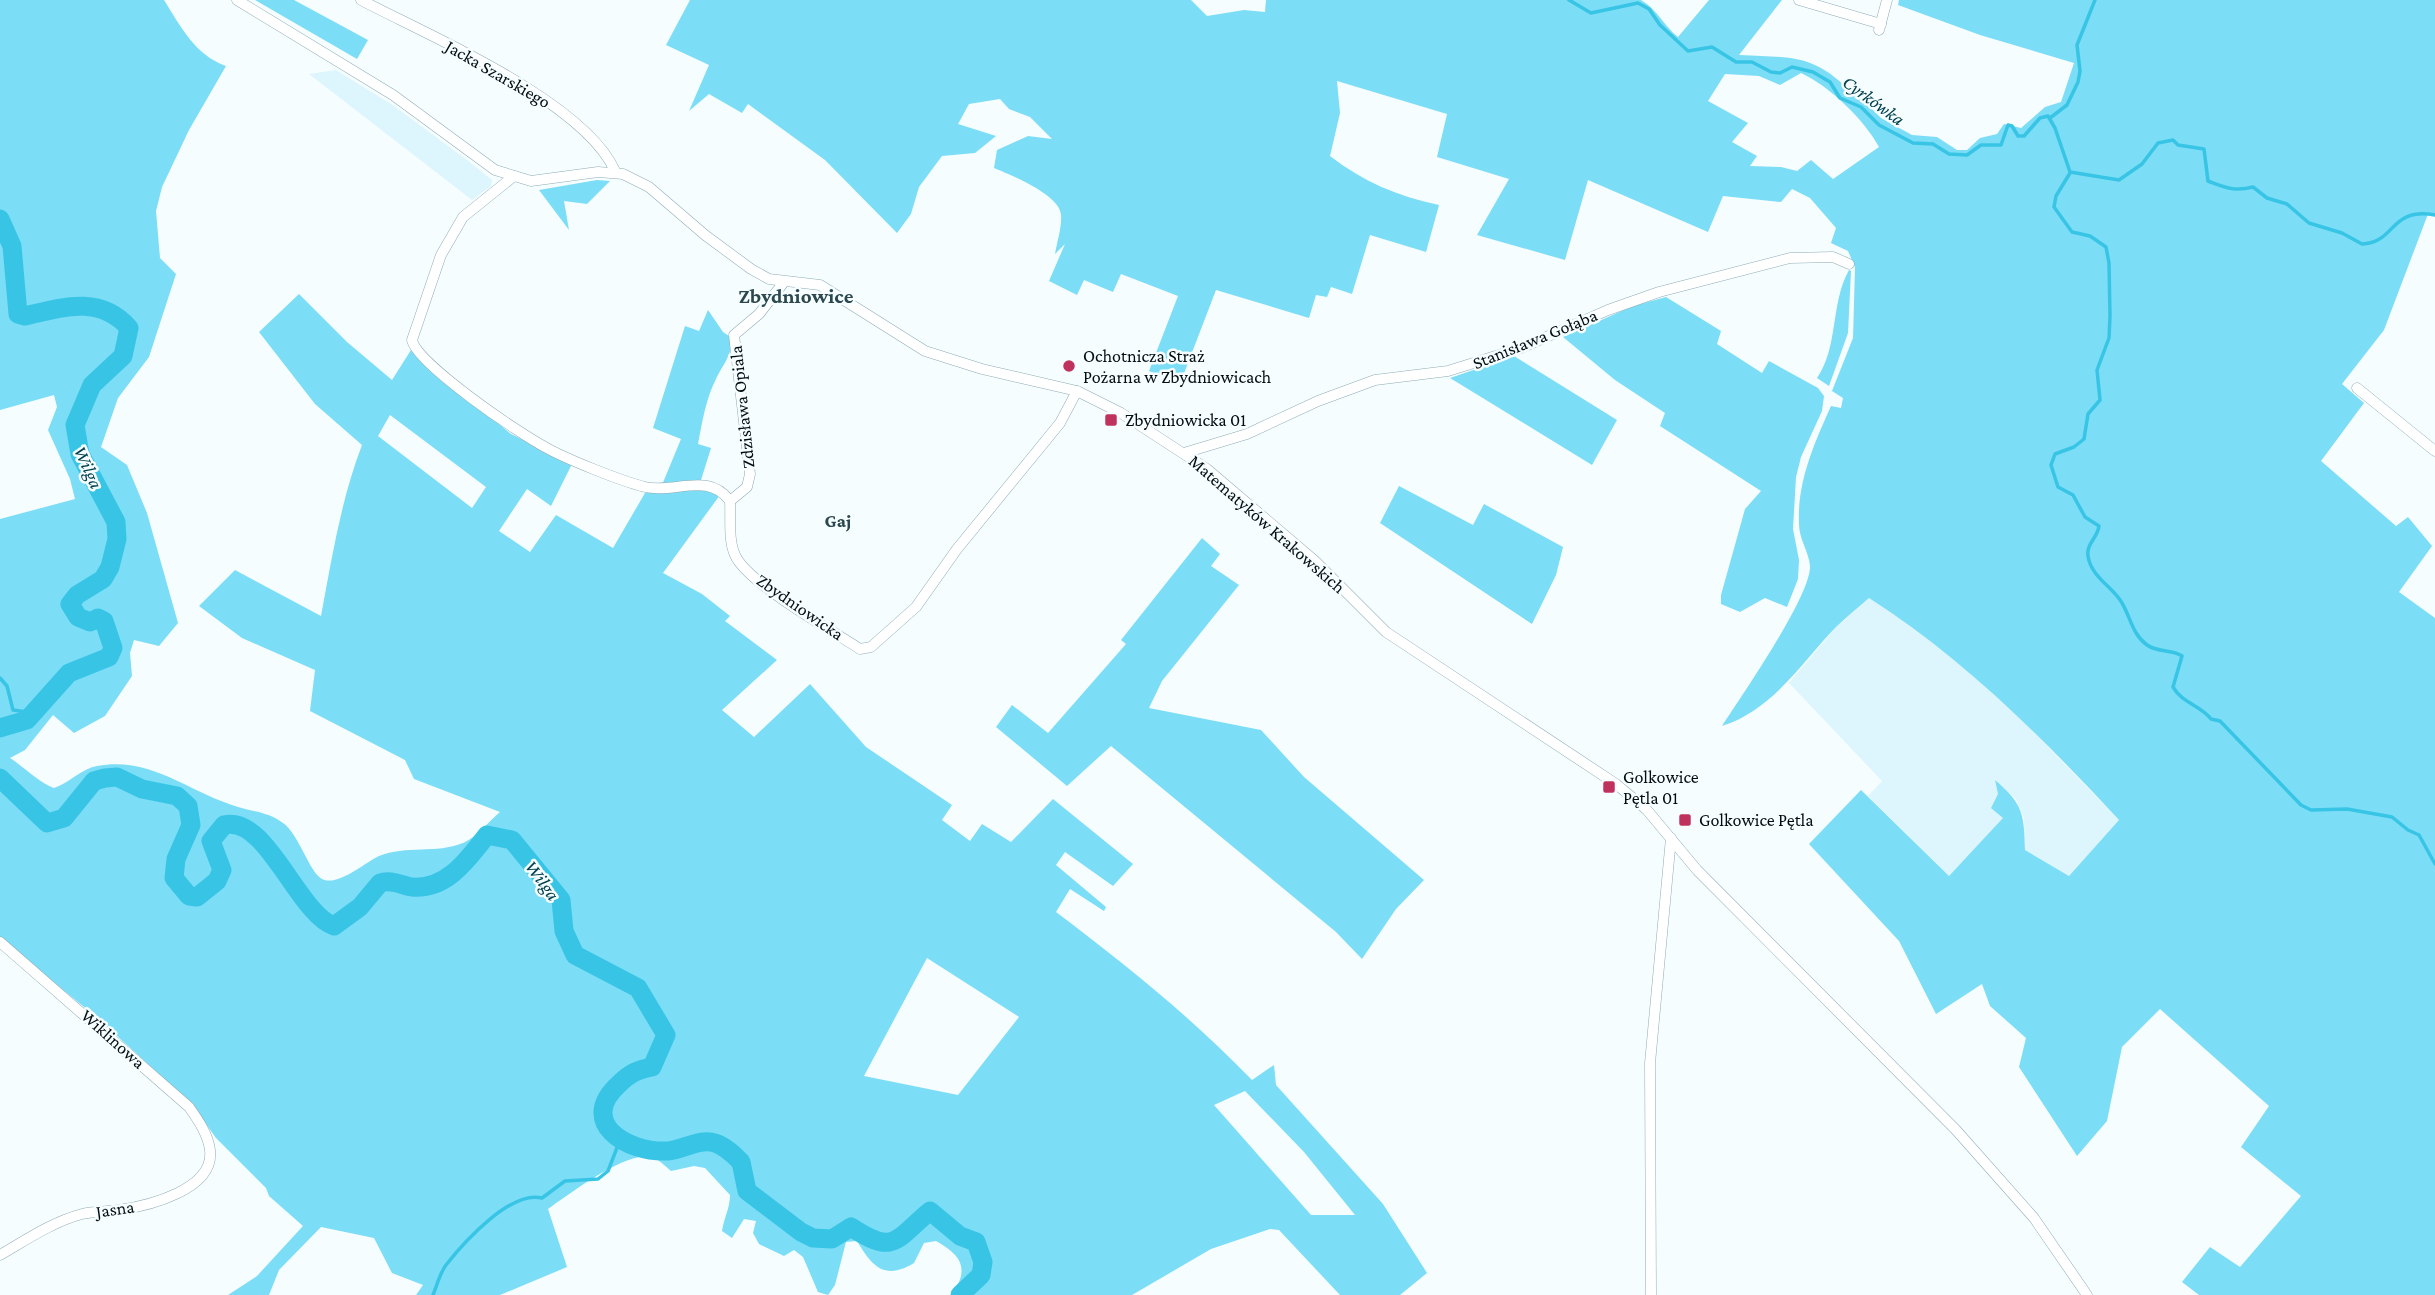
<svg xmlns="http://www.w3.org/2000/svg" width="2435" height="1295" viewBox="0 0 2435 1295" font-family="'Crimson Pro',serif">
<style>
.built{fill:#ddf6fd}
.green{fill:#7cddf6;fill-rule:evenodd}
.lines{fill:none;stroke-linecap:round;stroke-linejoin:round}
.stream{stroke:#38c5e5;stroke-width:3.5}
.river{stroke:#38c5e5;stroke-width:19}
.minor-casing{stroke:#8eadb5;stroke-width:11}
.minor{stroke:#fff;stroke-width:10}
.poi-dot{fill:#c0325e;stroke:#f6fdff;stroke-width:2.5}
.labels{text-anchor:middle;stroke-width:5;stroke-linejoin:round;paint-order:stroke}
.street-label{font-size:18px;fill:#040e11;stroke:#f6fdff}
.poi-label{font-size:18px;fill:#040e11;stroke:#f6fdff;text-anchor:start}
.water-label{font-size:19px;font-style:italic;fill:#01414e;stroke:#f6fdff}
.neighbourhood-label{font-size:19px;font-weight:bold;fill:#2c484f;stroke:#f6fdff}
.quarter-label{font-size:21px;font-weight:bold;fill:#2c484f;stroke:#f6fdff}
</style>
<rect width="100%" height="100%" fill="#f6fdff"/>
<g class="built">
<polygon points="336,70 394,106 467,160 492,180 491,186 472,200 309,74"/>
<polygon points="1869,598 1940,646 2018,716 2119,820 2069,876 2025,850 2024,818 2016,799 1995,781 2004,818 1949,876 1868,796 1882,781 1789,683 1836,627"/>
</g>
<g class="green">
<path d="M0,0h164c17,27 31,55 62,66l-37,64 -27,57 -6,24 4,47 16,16 -27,83 -31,41 -17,49 26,18 20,48 31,110 -19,23 -25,-6 -4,13 2,23 -27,40 -31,17 -21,-18 -28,35 -15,8c14,9 31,26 44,30 15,-5 27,-19 43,-22 54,-10 91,26 141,41 16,5 30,5 45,16 16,11 26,49 39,56 16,8 42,-16 57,-23 27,-11 57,-2 84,-13 13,-5 26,-22 37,-31l-86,-33 -9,-19 -95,-49 5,-41 -73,-32 -43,-32 36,-36 86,46c11,-59 20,-116 41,-171l-47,-41 -56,-72 40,-38 48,48 45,38 19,-30 100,84 61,30 -21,42 -24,-17 -28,42 31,21 26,-37 57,33 32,-55 58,-5 17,7 -57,78 39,21 28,22 -5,5 52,39 -55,50 32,27 56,-53 56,63 86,58 -10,15 28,21 12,-17 29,18 42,-43 80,65 -20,22 -48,-34 -9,13 50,42 -2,4 -34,-22 -14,23c69,52 135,105 196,168l22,-15 2,20 107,119 44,69 -27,22h-60l-61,-65 -9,-1 -59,20 -79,46h-180c17,-26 11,-39 -16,-54l-12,2 -10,20c-30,18 -42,3 -57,-22l-11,1 -11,43 -7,10 -10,-3 -15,-35 -9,-7 -10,6 -25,-12 -6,-11 3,-12 -12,-2 -12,19 -10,-7c2,-13 8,-23 8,-36l-25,-27 -11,-2 -23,5c-6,-5 -13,-13 -22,-14 -24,-5 -81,38 -101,52l19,58 -67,28h-84l7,-10 -31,-12 -18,-35 -53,-11 -42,43 -10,25h-41l29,-19 46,-50 -34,-30 -3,-8 -50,-50 -25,-35 -96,-87 -95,-78v-419l75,-20 -5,-20 -22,-49 9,-23 -3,-12 -54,15zM390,415l96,72 -14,21 -94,-72zM927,958l92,59 -61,78 -94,-19zM1245,1091l59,61 51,63h-44l-97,-110z"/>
<polygon points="255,0 294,0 368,40 357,59"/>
<path d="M690,0h501l16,16 37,-6 21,2 1,-12h375c17,10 22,25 37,37l31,-37h73l-43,55c56,3 75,-2 117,42l8,-5 -1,8 18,18 31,17 25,2 20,13h10l13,-12 17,-4 7,-10 17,4 24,-21 16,-5 13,-39 -94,-28 -82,-30 1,-5h536v214h-7l-44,116 -42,54 22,19 -43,58 75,65 12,-9 24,29 -33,46 36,26v677h-236l-17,-13 28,-35 30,20 61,-71 -60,-49 28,-41 -109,-97 -38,38 -15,74 -30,35 -58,-89 7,-29 -36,-32 -8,-22 -46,30 -37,-73 -90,-97 52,-54 88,86 54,-58 -12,-10 7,-14 -3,-14c28,24 29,33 30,70l44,26 50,-56c-76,-82 -156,-162 -250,-222 -11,10 -23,19 -33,29 -35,36 -63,83 -114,99 18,-28 89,-130 88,-160 -1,-14 -11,-27 -11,-42 -2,-42 15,-80 32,-118l10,2 2,-10 -11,-7 21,-53 2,-71 -7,-16 -17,-8 5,-15 -26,-30 -18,-9 -11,13 -58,-6 -15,36 -120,-52 -23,80 -88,-25 32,-56 -72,-22 10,-43 -110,-33 3,32 -10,43c32,25 69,41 109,49l-13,47 -56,-17 -18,59 -21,-7 -4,10 -11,-2 -7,23 -93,-28 -33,86 -9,-3 -3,8 -22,-10 29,-75 -57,-22 -8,18 -29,-12 -7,15 -28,-14 16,-37 -10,10c2,-12 7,-27 6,-39 -1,-20 -50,-40 -67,-47l3,-18 31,-14 24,3 -22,-22 -21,-8 -9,-10 -31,5 -11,20 38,12 -21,17 -33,3 -23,31 -8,27 -14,19 -72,-73 -77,-56 -6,9 -33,-19 -20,17 20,-46 -43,-20zM1801,73c28,13 63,46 78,74l-46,32 -22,-19 -14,11 -16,-4 -31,-1 7,-10 -25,-14 16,-19 -40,-22 17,-27 34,2 21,9z"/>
<polygon points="597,180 610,181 587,204 564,201 569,230 539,190"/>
<path d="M1849,270l2,1 -3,62 -19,53 -12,-8c22,-32 13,-74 32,-108z"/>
<polygon points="1666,297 1721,331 1717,344 1762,373 1769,361 1818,388 1824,396 1822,411 1801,457 1796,477 1793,529 1799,560 1798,579 1787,607 1765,598 1740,612 1721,604 1721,595 1745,509 1761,491 1660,426 1665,413 1615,380 1563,337 1633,306"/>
<path d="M708,310l15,22 9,6c0,18 -9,26 -16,41 -10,19 -14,44 -18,65l13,4 -10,32 -39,5 19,-46 -28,-11 32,-102 14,5z"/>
<polygon points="1514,356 1617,420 1592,465 1450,378"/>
<polygon points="1399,486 1473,525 1484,504 1563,547 1556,575 1532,624 1380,523"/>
<polygon points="1202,538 1220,554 1211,566 1239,585 1162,681 1149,708 1261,730 1304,777 1424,880 1396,909 1362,959 1336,932 1111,746 1067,786 996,727 1012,705 1048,733 1126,644 1121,640"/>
</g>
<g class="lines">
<g class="stream">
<path d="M1569,0l22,13 47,-10 11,6 11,16 28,26 24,-4 24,15h16l19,10 9,1 12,-6 21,5 17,10 10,16 21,9 18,18 34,18 20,1 16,10 18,1 14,-10h20l7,-20 4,1 6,10h6l16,-18 8,-2 7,12 15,44 49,8 23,-16 16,-21 15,-3 5,5 26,4 4,32c16,6 26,11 45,6l14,11 20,6 22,19 33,10 20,11c34,-1 27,-37 73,-29"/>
<polyline points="2050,118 2067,105 2078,82 2080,71 2077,45 2095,0"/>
<path d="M2070,173l-14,23 -2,11 18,25 18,4 16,11 3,16 1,53 -1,22 -12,32 3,30 -12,14 -4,25 -10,8 -19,7 -4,11 7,22 15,8 12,22 14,9c-1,11 -13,18 -11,30 3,21 25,31 34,47 9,15 10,31 25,42 11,8 26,4 35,11l-9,31c10,17 27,18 38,32l9,2 81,84 10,5 36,-1 45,8 16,13 11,5 16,29"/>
<polyline points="0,678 7,686 13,710 34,713"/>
<path d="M433,1295c4,-10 7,-22 13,-30 18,-23 65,-75 96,-67l23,-17 33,-2 10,-8 12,-31"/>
</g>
<g class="river">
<path d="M0,219l12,27 6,68 7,2c38,-9 75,-21 104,12l-6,28 -31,29 -17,40 5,29 36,68 1,17 -7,28 -7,12 -26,16 -7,9 8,13 12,5 8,-4 6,3 9,27 -4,9 -40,16 -42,47 -27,8"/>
<path d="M0,778l47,45 17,-5 30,-37 11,-3 12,-1 25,12 35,7 11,10 3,19 -15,34 -2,19 15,18 8,1 20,-16 5,-11 -11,-29 13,-16c42,-11 74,89 110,101l26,-19 20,-24c10,-4 21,2 32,4 35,3 56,-28 75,-52l25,5 49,60 3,31 11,24 63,33 28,47 -14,32c-15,3 -22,6 -33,17 -42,38 7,69 49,67 15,-1 31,-13 47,-8 10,3 19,12 26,19l6,29 54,41 12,6 19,1 19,-12c44,29 44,13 79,-16l30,25 16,6 7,20 -2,13 -21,20"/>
</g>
<g class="minor-casing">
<g id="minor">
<polyline points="237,0 393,95 495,170 531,181 598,172 623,174 649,187 705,235 751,269 769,279 820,285 925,351 982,369 1077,391 1121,413 1207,469 1315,561 1386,632 1616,784 1647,810 1697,870 1956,1130 2034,1218 2087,1295"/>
<path d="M361,0c68,36 223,101 254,171"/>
<polyline points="1799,0 1881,24"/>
<polyline points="1879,30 1887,0"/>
<path d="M514,176l-51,41 -22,38 -29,85c5,24 108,94 133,107 21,12 76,34 100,40 30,7 63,-16 85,14 1,17 -2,39 5,54 12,28 98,76 125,94l11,-2 45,-40 41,-58 103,-126 17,-32"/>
<polyline points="2357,388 2435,451"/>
<polyline points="1184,453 1247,434 1318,401 1375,380 1448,371 1521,348 1608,310 1659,292 1790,258 1833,257 1849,264"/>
<polyline points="730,501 747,487 750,474 734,335 759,314 784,282"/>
<path d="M0,942l189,165c9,13 19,27 21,43 5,40 -63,56 -91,60 -12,2 -25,1 -37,4 -30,8 -56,26 -82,41"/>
<polyline points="1651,1295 1650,1063 1671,838"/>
</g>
</g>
<use href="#minor" class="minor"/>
</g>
<g class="poi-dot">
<circle cx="1069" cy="366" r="7"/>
<rect x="1104" y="413" width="14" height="14" rx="3.5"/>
<rect x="1602" y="780" width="14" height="14" rx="3.5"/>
<rect x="1678" y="813" width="14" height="14" rx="3.5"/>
</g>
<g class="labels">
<g class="street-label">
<text transform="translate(498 74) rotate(30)" y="6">Jacka Szarskiego</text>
<text transform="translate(1535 339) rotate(-22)" y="6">Stanisława Gołąba</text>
<text transform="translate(742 407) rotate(-96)" y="6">Zdzisława Opiala</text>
<text transform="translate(1267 524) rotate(41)" y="6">Matematyków Krakowskich</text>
<text transform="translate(800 607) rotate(35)" y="6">Zbydniowicka</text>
<text transform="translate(113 1039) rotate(42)" y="6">Wiklinowa</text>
<text transform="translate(115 1209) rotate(-8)" y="6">Jasna</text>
</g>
<g class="poi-label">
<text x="1083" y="362">Ochotnicza Straż<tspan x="1083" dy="21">Pożarna w Zbydniowicach</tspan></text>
<text x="1125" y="426">Zbydniowicka 01</text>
<text x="1623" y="783">Golkowice<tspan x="1623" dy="21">Pętla 01</tspan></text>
<text x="1699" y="826">Golkowice Pętla</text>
</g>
<g class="water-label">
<text transform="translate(1874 100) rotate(36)" y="7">Cyrkówka</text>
<text transform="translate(89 467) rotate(66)" y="7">Wilga</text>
<text transform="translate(543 880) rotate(54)" y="7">Wilga</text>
</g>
<g class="neighbourhood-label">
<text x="838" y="527">Gaj</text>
</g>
<g class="quarter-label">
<text x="796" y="303">Zbydniowice</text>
</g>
</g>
</svg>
